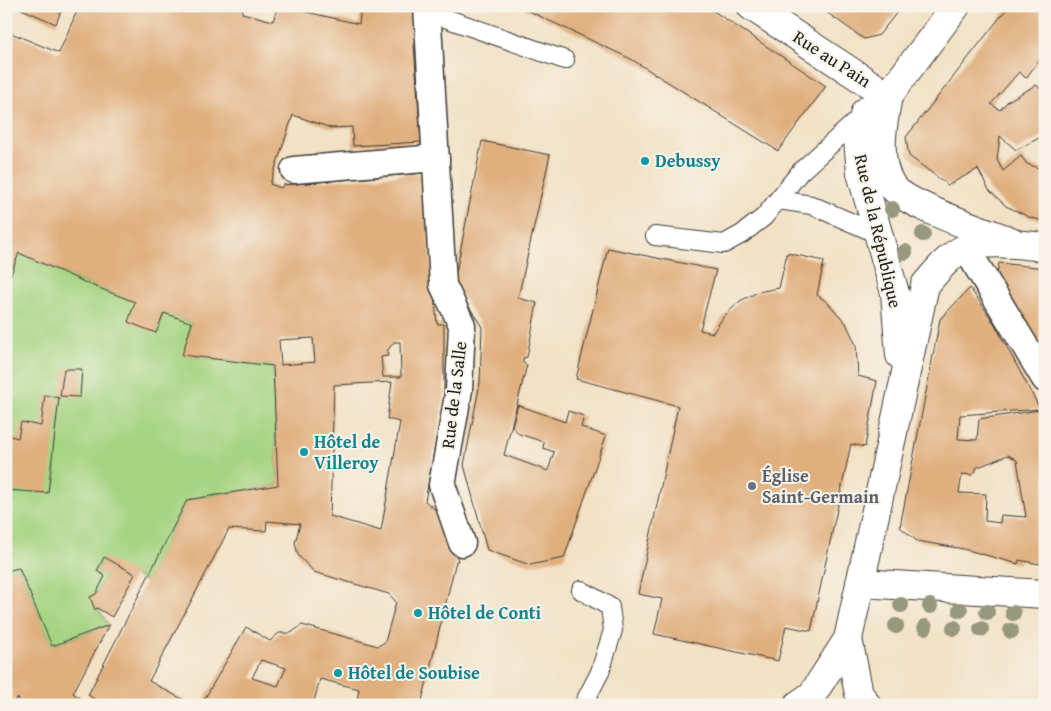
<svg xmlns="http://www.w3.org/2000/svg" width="1051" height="711" viewBox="0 0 1051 711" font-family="'Gentium Book Plus',serif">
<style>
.green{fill:#a5d482;stroke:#60784f}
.building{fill:#e0af7e;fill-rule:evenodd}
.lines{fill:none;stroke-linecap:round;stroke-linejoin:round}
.service-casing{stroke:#3c3a35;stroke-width:20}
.pedestrian-casing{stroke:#3c3a35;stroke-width:29}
.minor-casing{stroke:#3c3a35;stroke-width:30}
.secondary-casing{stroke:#3c3a35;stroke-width:30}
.service{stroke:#fff;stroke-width:18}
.pedestrian{stroke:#fff;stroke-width:26}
.minor{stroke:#fff;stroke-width:28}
.secondary{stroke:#fff;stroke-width:28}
.tree{fill:#97987c}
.culture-dot{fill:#0f9aa8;stroke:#f7f3e8;stroke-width:2}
.worship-dot{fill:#6b7280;stroke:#f7f3e8;stroke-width:2}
.labels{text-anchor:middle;stroke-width:4;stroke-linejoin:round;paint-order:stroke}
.street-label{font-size:18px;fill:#1c1c1c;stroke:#f7f3e8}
.culture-label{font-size:18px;font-weight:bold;fill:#0d838f;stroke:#f7f3e8;text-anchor:start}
.worship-label{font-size:18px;font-weight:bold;fill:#5b616d;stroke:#f7f3e8;text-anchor:start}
</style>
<rect width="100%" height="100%" fill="#f7f3e8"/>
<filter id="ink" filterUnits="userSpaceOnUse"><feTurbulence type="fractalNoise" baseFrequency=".02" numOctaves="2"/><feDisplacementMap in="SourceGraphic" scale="10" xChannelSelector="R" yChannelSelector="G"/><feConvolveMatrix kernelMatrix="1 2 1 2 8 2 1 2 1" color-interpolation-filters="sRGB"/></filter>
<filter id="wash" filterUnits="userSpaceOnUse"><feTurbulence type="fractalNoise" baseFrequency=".0096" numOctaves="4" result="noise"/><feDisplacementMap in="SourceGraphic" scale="20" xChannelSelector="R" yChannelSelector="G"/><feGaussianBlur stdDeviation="1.12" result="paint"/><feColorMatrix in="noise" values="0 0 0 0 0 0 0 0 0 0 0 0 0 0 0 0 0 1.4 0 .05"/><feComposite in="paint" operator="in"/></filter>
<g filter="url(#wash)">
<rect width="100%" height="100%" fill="#f2e1c5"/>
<polygon class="green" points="19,253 91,285 192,323 183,355 273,366 278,485 187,500 146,582 104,558 97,571 105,576 96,594 90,597 109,625 52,646 19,568 6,571 6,288"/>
<g id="blocks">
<g class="building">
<polygon points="15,6 68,6 67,9 62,8 56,24"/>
<path d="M79,6h164l-1,7 31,8 5,-15h25l-1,5 57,13 2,-18h55l-2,39 7,97 -68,4 -1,-19 -21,1 -38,-13 -23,69 11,4 2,-3 141,-12 13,151h7v74l-19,103 15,13 9,16 9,31h-2l-35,144h-65l3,-16 -39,-10 -7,26h-112l45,-78 24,14 9,-8h12l11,-8 76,21 7,-4 11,-40 -7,-8 -75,-22 -16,-17 -3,-12 5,-19 -33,-3 -1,10 -37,-2 -80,152 44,24h-89l-16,-10 99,-195 91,-15 -5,-119 -91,-11 10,-32 -28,-10 -8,20 -28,-11 7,-20 -44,-17 -72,-32 -13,34v-256l53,22zM313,338l2,24 -34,3 -2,-25zM394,342h6l1,35h-18l-2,-20 7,-1 -1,-5zM392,382l-5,37 13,3 -19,109 -51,-15 4,-131zM261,660l25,8 -8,18 -26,-8z"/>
<polygon points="518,6 706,6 826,86 778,151 631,59"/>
<polygon points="818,6 902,6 879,35 864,39"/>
<polygon points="1009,6 1045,6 1045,52 1026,78 1019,72 991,104 1000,110 1008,101 1036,85 1043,91 1045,89 1045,135 1016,150 1000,136 997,160 1003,171 1021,156 1027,164 1045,170 1045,221 1031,218 1006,206 989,190 978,169 948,185 909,156 906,137"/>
<polygon points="482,141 550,155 518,298 537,303 527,357 523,358 523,363 527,365 504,455 548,471 554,452 543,448 544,442 519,434 512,426 518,405 565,422 568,411 584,416 581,427 606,436 564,558 530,565 487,550 464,465 480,383 482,327 454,283"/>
<polygon points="608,248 716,270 700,330 713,333 724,316 740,301 758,292 779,288 787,253 824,261 817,295 827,302 846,323 856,345 858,376 877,381 865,447 851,444 811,631 786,626 778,661 654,634 662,599 638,594 678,406 576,379"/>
<polygon points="999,263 1045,268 1045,360 996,279"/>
<path d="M970,288l24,35 46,86 -80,6 -2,24 19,1 2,-21 61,-9 5,8v147l-26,-5 -1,4 -54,-15 -47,-8 -17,-14 40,-208zM1008,455l9,5 9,57 -25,-2 -1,8 -15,-2 1,-27 -27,-1 3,-19 10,1 4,-4v-3z"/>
<polygon points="64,369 82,369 80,397 60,396"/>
<polygon points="45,395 59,398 48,493 6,490 6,435 18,438 21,422 41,426"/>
<polygon points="104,557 135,574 112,617 97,608 95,610 90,597 96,594 105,576 97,571"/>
<polygon points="19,568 52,646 109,625 73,693 89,705 25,705 17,698 11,705 6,705 6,571"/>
</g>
</g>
</g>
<g filter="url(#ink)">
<use href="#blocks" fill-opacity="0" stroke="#3c3a35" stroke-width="1"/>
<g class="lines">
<g class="service-casing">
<g id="service">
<polyline points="428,12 565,60"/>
<polyline points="779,200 811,205 878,234"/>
<polyline points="655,236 724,244 742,234 764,217 800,172 864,114"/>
<polyline points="581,590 610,607 613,630 600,672 583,705"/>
</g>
</g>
<g class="pedestrian-casing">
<g id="pedestrian">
<polyline points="427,6 443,285 462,325 459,390 442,485 462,543"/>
<polyline points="294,170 436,158"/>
<polyline points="966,248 1045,379"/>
</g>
</g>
<g class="minor-casing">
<g id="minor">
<polyline points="751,6 888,96"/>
<polyline points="860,583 1045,594"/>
</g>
</g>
<g class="secondary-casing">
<g id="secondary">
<path d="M888,96c-5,27 -13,66 4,90 13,19 95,46 119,55"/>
<polyline points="900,355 895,293 861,173 858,140 865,112 888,96 956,6"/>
<polyline points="848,639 859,694 867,705"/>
<path d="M798,705l14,-10 36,-56 77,-354c12,-14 24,-30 41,-37 21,-9 57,-3 79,-1"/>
</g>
</g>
<use href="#service" class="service"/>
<use href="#pedestrian" class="pedestrian"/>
<use href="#minor" class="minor"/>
<use href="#secondary" class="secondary"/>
</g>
<g class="tree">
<circle cx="892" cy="209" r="8"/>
<circle cx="923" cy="234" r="8"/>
<circle cx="905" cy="252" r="8"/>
<circle cx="901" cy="605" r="8"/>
<circle cx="930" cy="606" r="8"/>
<circle cx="960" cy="610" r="8"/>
<circle cx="987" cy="612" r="8"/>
<circle cx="1013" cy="613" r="8"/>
<circle cx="896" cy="626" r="8"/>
<circle cx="925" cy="627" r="8"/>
<circle cx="954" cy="628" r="8"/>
<circle cx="981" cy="629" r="8"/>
<circle cx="1011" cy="631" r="8"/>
</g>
</g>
<g class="culture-dot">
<circle cx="645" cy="161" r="5"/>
<circle cx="304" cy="452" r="5"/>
<circle cx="418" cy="613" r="5"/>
<circle cx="338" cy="673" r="5"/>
</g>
<circle class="worship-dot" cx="752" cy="486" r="5"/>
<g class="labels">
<g class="street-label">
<text transform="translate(832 59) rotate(33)" y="6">Rue au Pain</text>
<text transform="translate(878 231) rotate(77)" y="6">Rue de la République</text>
<text transform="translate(454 395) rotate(-83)" y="6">Rue de la Salle</text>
</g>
<g class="culture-label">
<text x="655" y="167">Debussy</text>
<text x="314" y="448">Hôtel de<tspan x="314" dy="21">Villeroy</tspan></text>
<text x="428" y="619">Hôtel de Conti</text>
<text x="348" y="679">Hôtel de Soubise</text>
</g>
<g class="worship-label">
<text x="762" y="482">Église<tspan x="762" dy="21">Saint-Germain</tspan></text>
</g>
</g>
<rect width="1051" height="711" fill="none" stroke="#f7f3e8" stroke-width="25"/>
</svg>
